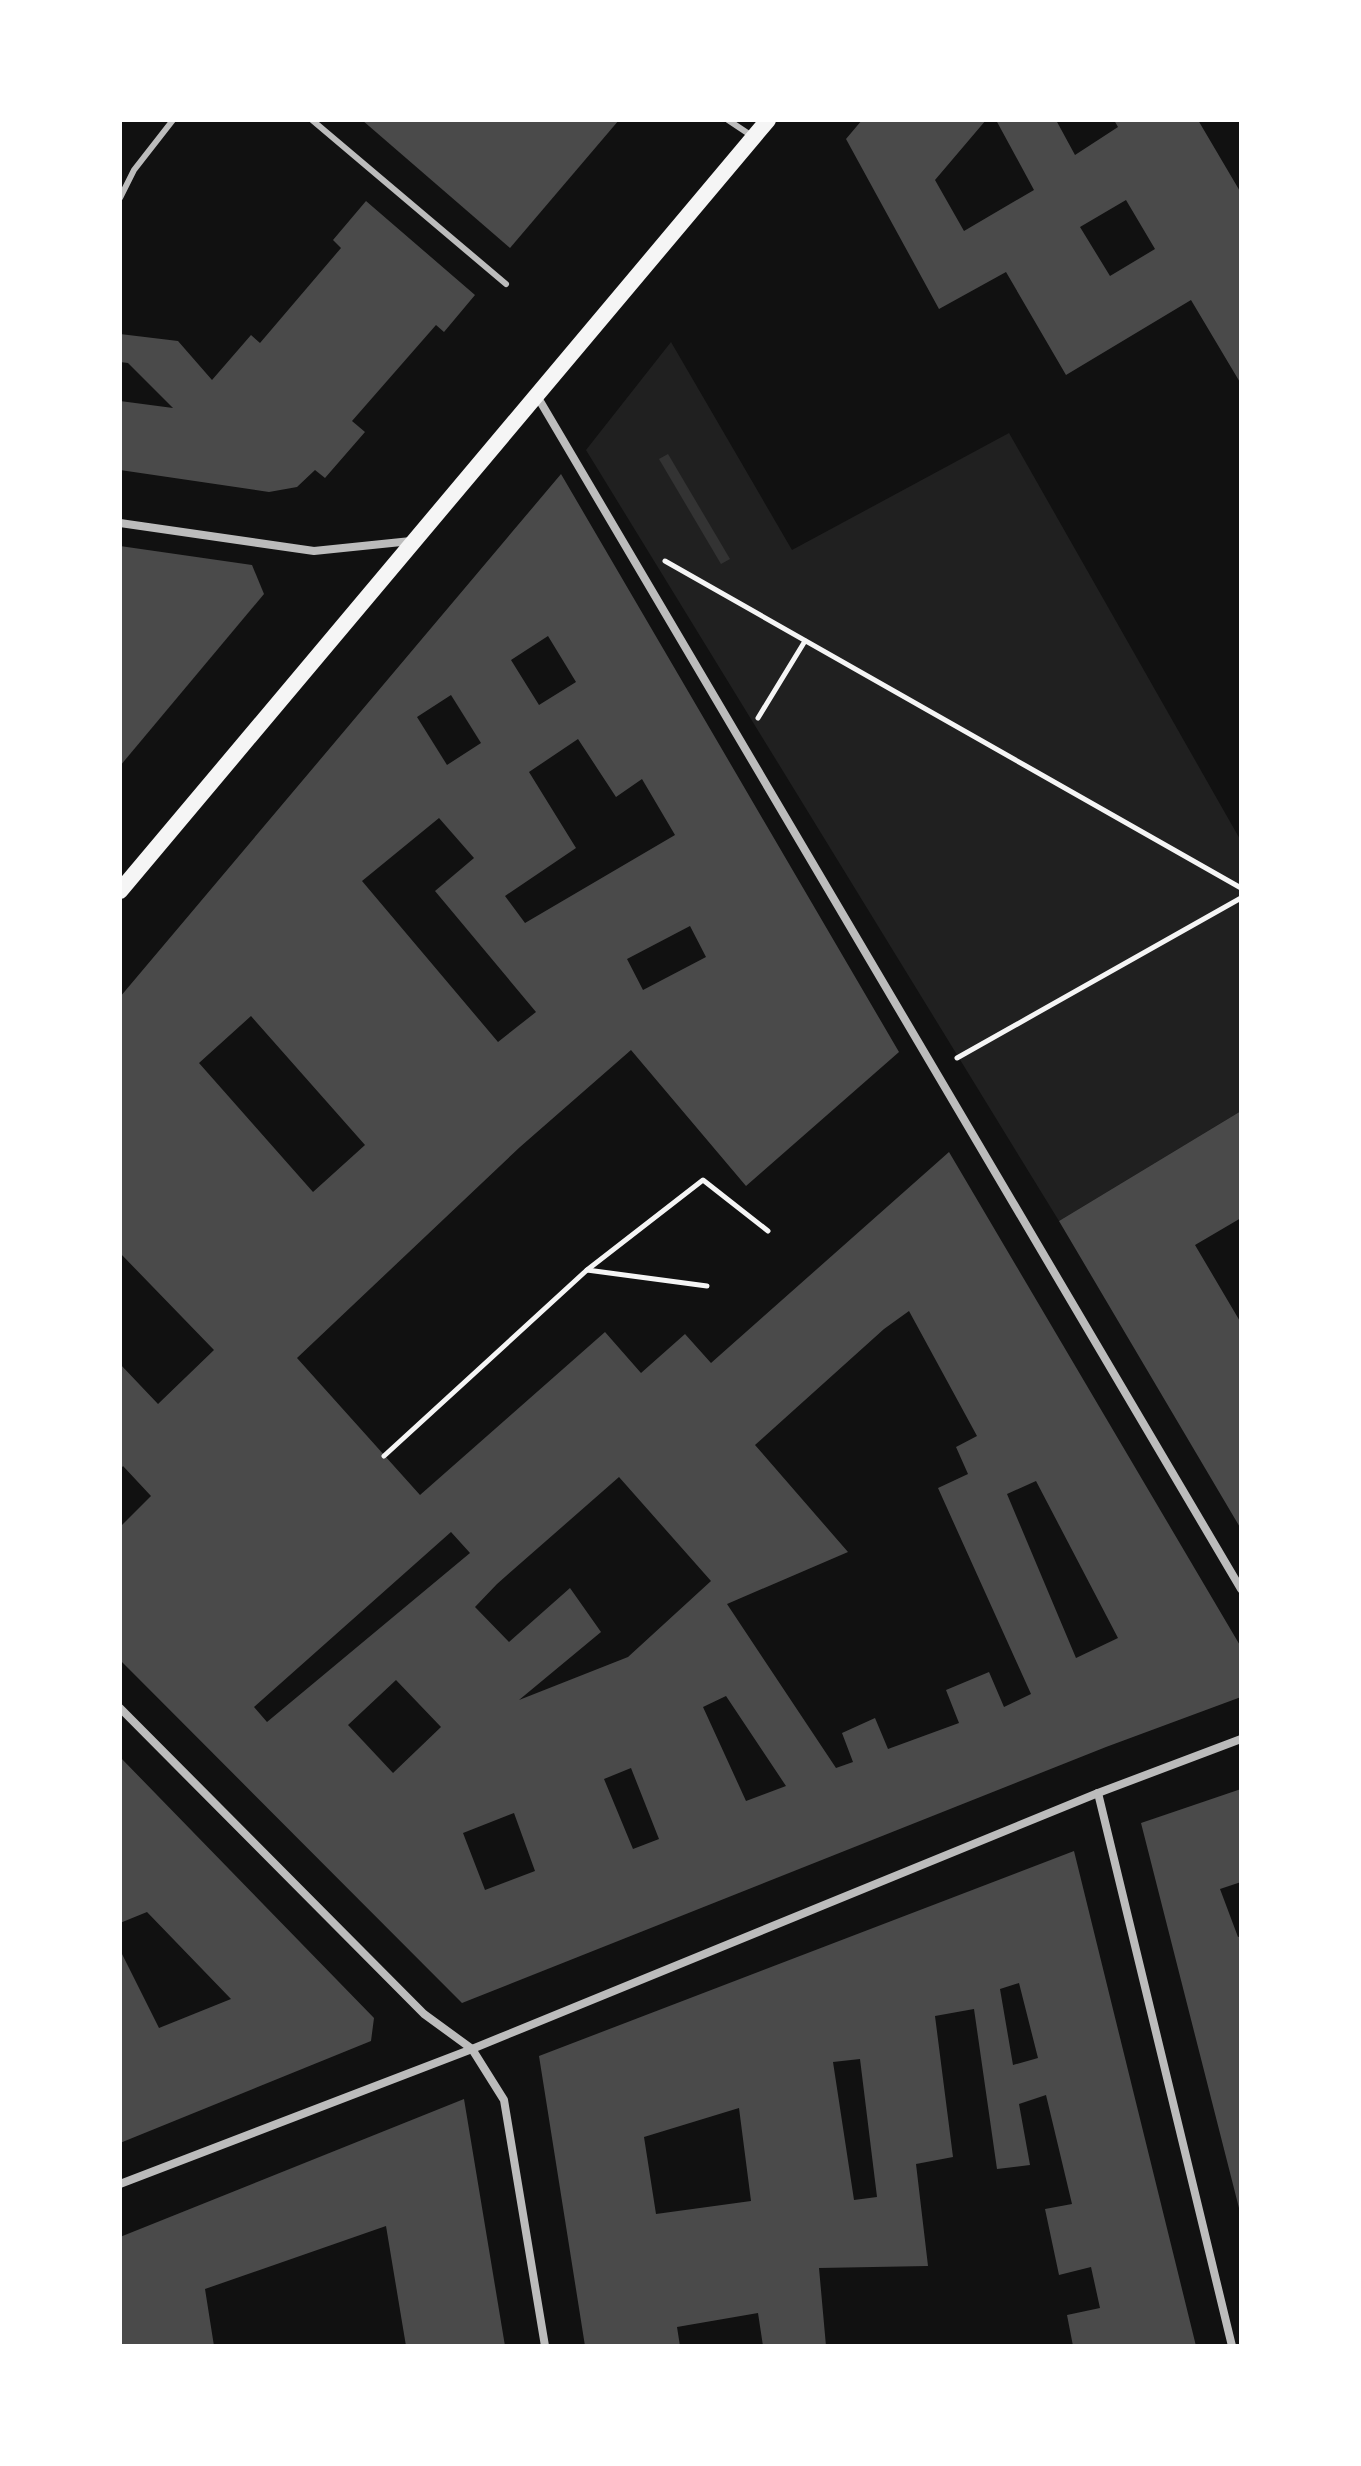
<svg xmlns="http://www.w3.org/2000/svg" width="1361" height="2466" viewBox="0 0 1361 2466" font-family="'Nunito Sans',sans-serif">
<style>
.green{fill:#202020}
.water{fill:#333}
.building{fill:#4a4a4a;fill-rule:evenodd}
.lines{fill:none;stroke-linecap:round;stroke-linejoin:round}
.path{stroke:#f5f5f5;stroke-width:5}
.service{stroke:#bcbcbc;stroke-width:6}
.minor{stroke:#bcbcbc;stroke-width:8}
.secondary{stroke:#f5f5f5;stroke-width:16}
</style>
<rect width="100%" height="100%" fill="#111"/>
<polygon class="green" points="671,342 792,550 1009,433 1241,841 1241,1111 1059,1221 586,450"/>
<polygon class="water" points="668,454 730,559 721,564 659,459"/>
<g class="building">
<polygon points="362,120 619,120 510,248"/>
<path d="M862,120h124l-51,60 29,51 70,-41 -38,-70h60l19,35 43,-28 -4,-7h84l43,73v191l-50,-84 -125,75 -60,-103 -67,37 -93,-170zM1126,200l29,49 -45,27 -30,-49z"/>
<polygon points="366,201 475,295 444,332 436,325 352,421 365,432 325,478 315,470 297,487 269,492 120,470 120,401 173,408 128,363 120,362 120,334 178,341 212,380 251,335 260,343 341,248 333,240"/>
<path d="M561,474l338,578 -153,134 -115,-136 -111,97 -223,211 123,137 185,-163 36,41 44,-39 26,29 238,-211 292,495v50l-135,50 -644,256 -342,-343v-133l31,-31 -28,-30 -3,4v-106l38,40 56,-54 -94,-97v-256zM548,636l28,46 -37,23 -28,-45zM451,695l30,48 -34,22 -30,-48zM578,739l38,58 26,-18 33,56 -150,88 -20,-27 71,-48 -47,-76zM439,818l35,40 -39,33 101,121 -38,30 -136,-161zM690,926l16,31 -63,33 -16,-31zM251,1016l114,129 -52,47 -114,-129zM909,1311l68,125 -21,11 12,27 -30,14 93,206 -27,13 -15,-35 -43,18 13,33 -71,26 -13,-31 -33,15 11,29 -17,6 -109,-164 121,-52 -93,-107 129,-116zM619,1477l92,104 -83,76 -109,43 82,-68 -31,-44 -61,54 -34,-35 22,-23zM1036,1481l82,157 -42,20 -69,-164zM451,1532l19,21 -203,169 -13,-15zM396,1680l45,47 -48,46 -45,-48zM726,1696l60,90 -40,15 -43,-94zM631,1768l28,71 -26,10 -29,-70zM514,1813l21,58 -50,19 -22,-57z"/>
<polygon points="120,546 252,565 264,594 120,766"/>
<polygon points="1241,1111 1241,1218 1195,1245 1241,1323 1241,1529 1059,1221"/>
<polygon points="120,1757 374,2018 371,2041 120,2143 120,1950 159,2028 231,1999 147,1912 120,1923"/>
<polygon points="1241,1789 1241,1882 1220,1889 1238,1937 1241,1936 1240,2212 1141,1823"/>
<path d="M1074,1851l122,495h-123l-6,-31 33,-7 -9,-41 -32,8 -14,-66 27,-5 -26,-109 -27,9 11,61 -33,4 -23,-160 -39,7 18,141 -37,7 12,102 -109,2 7,78h-63l-5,-33 -81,14 3,19h-95l-46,-290zM1019,1983l19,75 -25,7 -13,-76zM860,2059l17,138 -23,3 -21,-138zM739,2108l12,93 -95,13 -12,-77z"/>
<polygon points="464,2099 505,2346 406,2346 386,2226 205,2289 214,2346 120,2346 120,2237"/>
</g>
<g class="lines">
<g class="path">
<polyline points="665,561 1241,888"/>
<polyline points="758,718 805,641"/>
<polyline points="957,1058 1241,898"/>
<polyline points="587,1270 703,1180 768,1231"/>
<polyline points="384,1456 587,1270 707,1286"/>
</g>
<g class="service">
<polyline points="312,120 506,284"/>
<polyline points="728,120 752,136"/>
<polyline points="120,198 134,170 173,120"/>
</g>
<g class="minor">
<polyline points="537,396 1241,1589"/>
<polyline points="120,523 314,551 411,541"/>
<polyline points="120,1708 424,2014 472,2049 504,2100 545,2346"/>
<polyline points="1098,1793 1232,2346"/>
<polyline points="120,2184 472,2049 1098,1793 1241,1739"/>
</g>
<polyline class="secondary" points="120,891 768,120"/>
</g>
<rect width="1361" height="2466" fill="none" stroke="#ffffff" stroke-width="244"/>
</svg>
